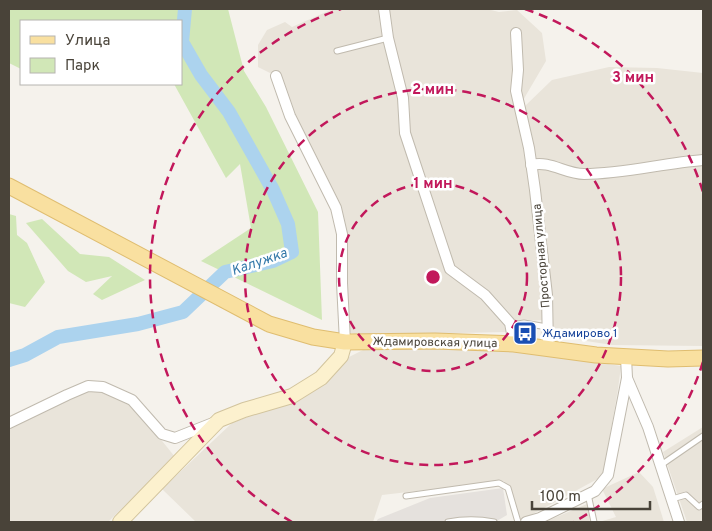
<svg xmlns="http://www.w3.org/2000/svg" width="712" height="531" viewBox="0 0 712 531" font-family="Overpass,sans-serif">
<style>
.residential{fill:#e9e4da}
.industrial{fill:#e5e1dd}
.green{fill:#d1e7b7}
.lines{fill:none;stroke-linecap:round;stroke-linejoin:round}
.river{stroke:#acd3ee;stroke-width:14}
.lane-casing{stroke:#c0baae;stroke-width:7}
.street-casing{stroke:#c0baae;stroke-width:12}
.secondary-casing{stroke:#d2c49d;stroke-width:16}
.primary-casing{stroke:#dfbd70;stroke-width:17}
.lane{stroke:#fff;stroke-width:5}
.street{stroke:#fff;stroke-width:10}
.secondary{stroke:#fcf1ce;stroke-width:14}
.primary{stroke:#f9e0a0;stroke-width:15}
.ring{fill:none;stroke:#c2185b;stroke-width:2.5;stroke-dasharray:9 6}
.labels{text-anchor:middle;stroke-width:5;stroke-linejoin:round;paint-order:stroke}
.street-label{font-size:12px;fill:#494339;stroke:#fff}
.transit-label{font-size:12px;fill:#164399;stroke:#fff;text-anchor:start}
.water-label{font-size:14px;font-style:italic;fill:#3479a9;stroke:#fff}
.centre{fill:#c2185b;stroke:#fff;stroke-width:2.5}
.ring-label{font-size:15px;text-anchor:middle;font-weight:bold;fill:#c2185b;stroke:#fff;stroke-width:5;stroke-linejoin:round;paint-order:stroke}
</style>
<rect width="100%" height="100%" fill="#f5f2ec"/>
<g class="residential">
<polygon points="333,9 381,9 401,101 448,271 466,282 504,320 509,328 507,332 364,335 351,333 347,325 344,245 338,200 329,191 308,148 278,73 270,73 258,67 258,45 267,30 285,22 292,27"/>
<polygon points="386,9 487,9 499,12 517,10 542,33 546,61 522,102 513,33 528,150 544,320 515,321 452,268 413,150"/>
<polygon points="609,67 657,68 703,73 703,156 601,171 579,171 534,161 524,107 552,80"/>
<polygon points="703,162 703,346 612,345 554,336 550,333 534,169 546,167 578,177"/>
<polygon points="486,345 621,366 618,389 603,476 518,522 504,481 382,495 373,522 196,522 162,489 232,423 314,391 349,357 369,347"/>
<polygon points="87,389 103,391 133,405 175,457 108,522 9,522 9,426"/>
<polygon points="703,427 703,522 687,522 663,452"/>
<polygon points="639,472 653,487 664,522 599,522 616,517 602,489"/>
<polygon points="587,504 590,522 545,522"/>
</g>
<polygon class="industrial" points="503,488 507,515 495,522 376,522 378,519 430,498"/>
<g class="green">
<polygon points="9,9 228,9 244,71 266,107 318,212 322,320 201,261 251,228 240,164 226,178 174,84 181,84 181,21 21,21 21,69 9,63"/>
<polygon points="9,214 16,216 17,235 27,243 45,282 25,307 9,303"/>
<polygon points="42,219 80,254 109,257 145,280 102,300 93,294 112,276 86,282 68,271 26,223"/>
</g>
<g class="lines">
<polyline class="river" points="9,360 25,355 58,337 138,324 183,312 225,272 273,261 292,252 288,224 273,190 229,112 201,75 182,42 185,9"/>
<g class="lane-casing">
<g id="lane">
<polyline points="337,51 388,38"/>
<polyline points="511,325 524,323 547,327"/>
<polyline points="661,465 703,436"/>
<polyline points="588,494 594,522"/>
<polyline points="406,496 499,483 508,488 518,522"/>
<polyline points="672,499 686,495 699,507 703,504"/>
<path d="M448,522c16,-3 30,-3 46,0"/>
</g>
</g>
<g class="street-casing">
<g id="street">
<polyline points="384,9 388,38 403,98 405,133 450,269 485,295 510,323 514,344"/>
<polyline points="516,33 518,70 516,91 529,148 535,190 547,295 548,348"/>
<polyline points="276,76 290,116 336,208 342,234 342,283 345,342"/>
<path d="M531,165c19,-5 34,9 53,9 40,0 79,-11 119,-14"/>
<polyline points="626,357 627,378 648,427 679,522"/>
<polyline points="9,423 67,395 88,386 103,387 132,400 162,434 175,438 213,423"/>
<polyline points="526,522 540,518 595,491 608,475 627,378"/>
</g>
</g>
<g class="secondary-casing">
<polyline id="secondary" points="120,522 219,420 244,410 292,396 321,378 341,356 345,342"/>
</g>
<g class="primary-casing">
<polyline id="primary" points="9,186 269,324 313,337 345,342 435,341 514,344 596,355 668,359 703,358"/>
</g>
<use href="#lane" class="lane"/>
<use href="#street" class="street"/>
<use href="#secondary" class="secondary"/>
<use href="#primary" class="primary"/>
</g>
<g class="ring">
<circle cx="433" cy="277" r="94"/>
<circle cx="433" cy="277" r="188"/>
<path d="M703 362A283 283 0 0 1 574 522M292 522A283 283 0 0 1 341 9M525 9A283 283 0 0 1 703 192"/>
</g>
<defs>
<g id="bus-square" transform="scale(1.25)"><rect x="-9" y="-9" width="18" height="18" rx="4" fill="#1a4fb4" stroke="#fff"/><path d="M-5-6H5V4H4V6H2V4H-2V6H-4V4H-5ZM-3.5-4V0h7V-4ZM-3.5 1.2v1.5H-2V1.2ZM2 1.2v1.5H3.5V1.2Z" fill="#fff"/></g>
</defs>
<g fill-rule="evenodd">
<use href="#bus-square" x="525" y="333"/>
</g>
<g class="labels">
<g class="street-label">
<text transform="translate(541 256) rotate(-95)" y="4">Просторная улица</text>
<text transform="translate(435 342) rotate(1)" y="4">Ждамировская улица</text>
</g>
<g class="transit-label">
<text x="542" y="337">Ждамирово 1</text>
</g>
<g class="water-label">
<text transform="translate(259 261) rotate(-19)" y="5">Калужка</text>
</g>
</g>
<circle cx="433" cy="277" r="8" class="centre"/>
<g class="ring-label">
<text x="633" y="82">3 мин</text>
<text x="433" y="94">2 мин</text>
<text x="433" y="188">1 мин</text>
</g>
<rect width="712" height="531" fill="none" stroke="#494339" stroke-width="20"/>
<rect x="20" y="20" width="162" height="65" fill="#ffffff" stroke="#b6b4b0"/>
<rect x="30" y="36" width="25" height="8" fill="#f9e0a0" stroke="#b6b4b0"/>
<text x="65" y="45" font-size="15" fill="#494339">Улица</text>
<rect x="30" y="58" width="25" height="15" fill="#d1e7b7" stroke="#b6b4b0"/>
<text x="65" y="70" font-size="15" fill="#494339">Парк</text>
<path d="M532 501v8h118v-8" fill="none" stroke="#494339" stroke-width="2.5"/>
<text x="540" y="501" font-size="15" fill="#494339" stroke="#ffffff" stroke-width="4" paint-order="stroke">100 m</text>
</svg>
